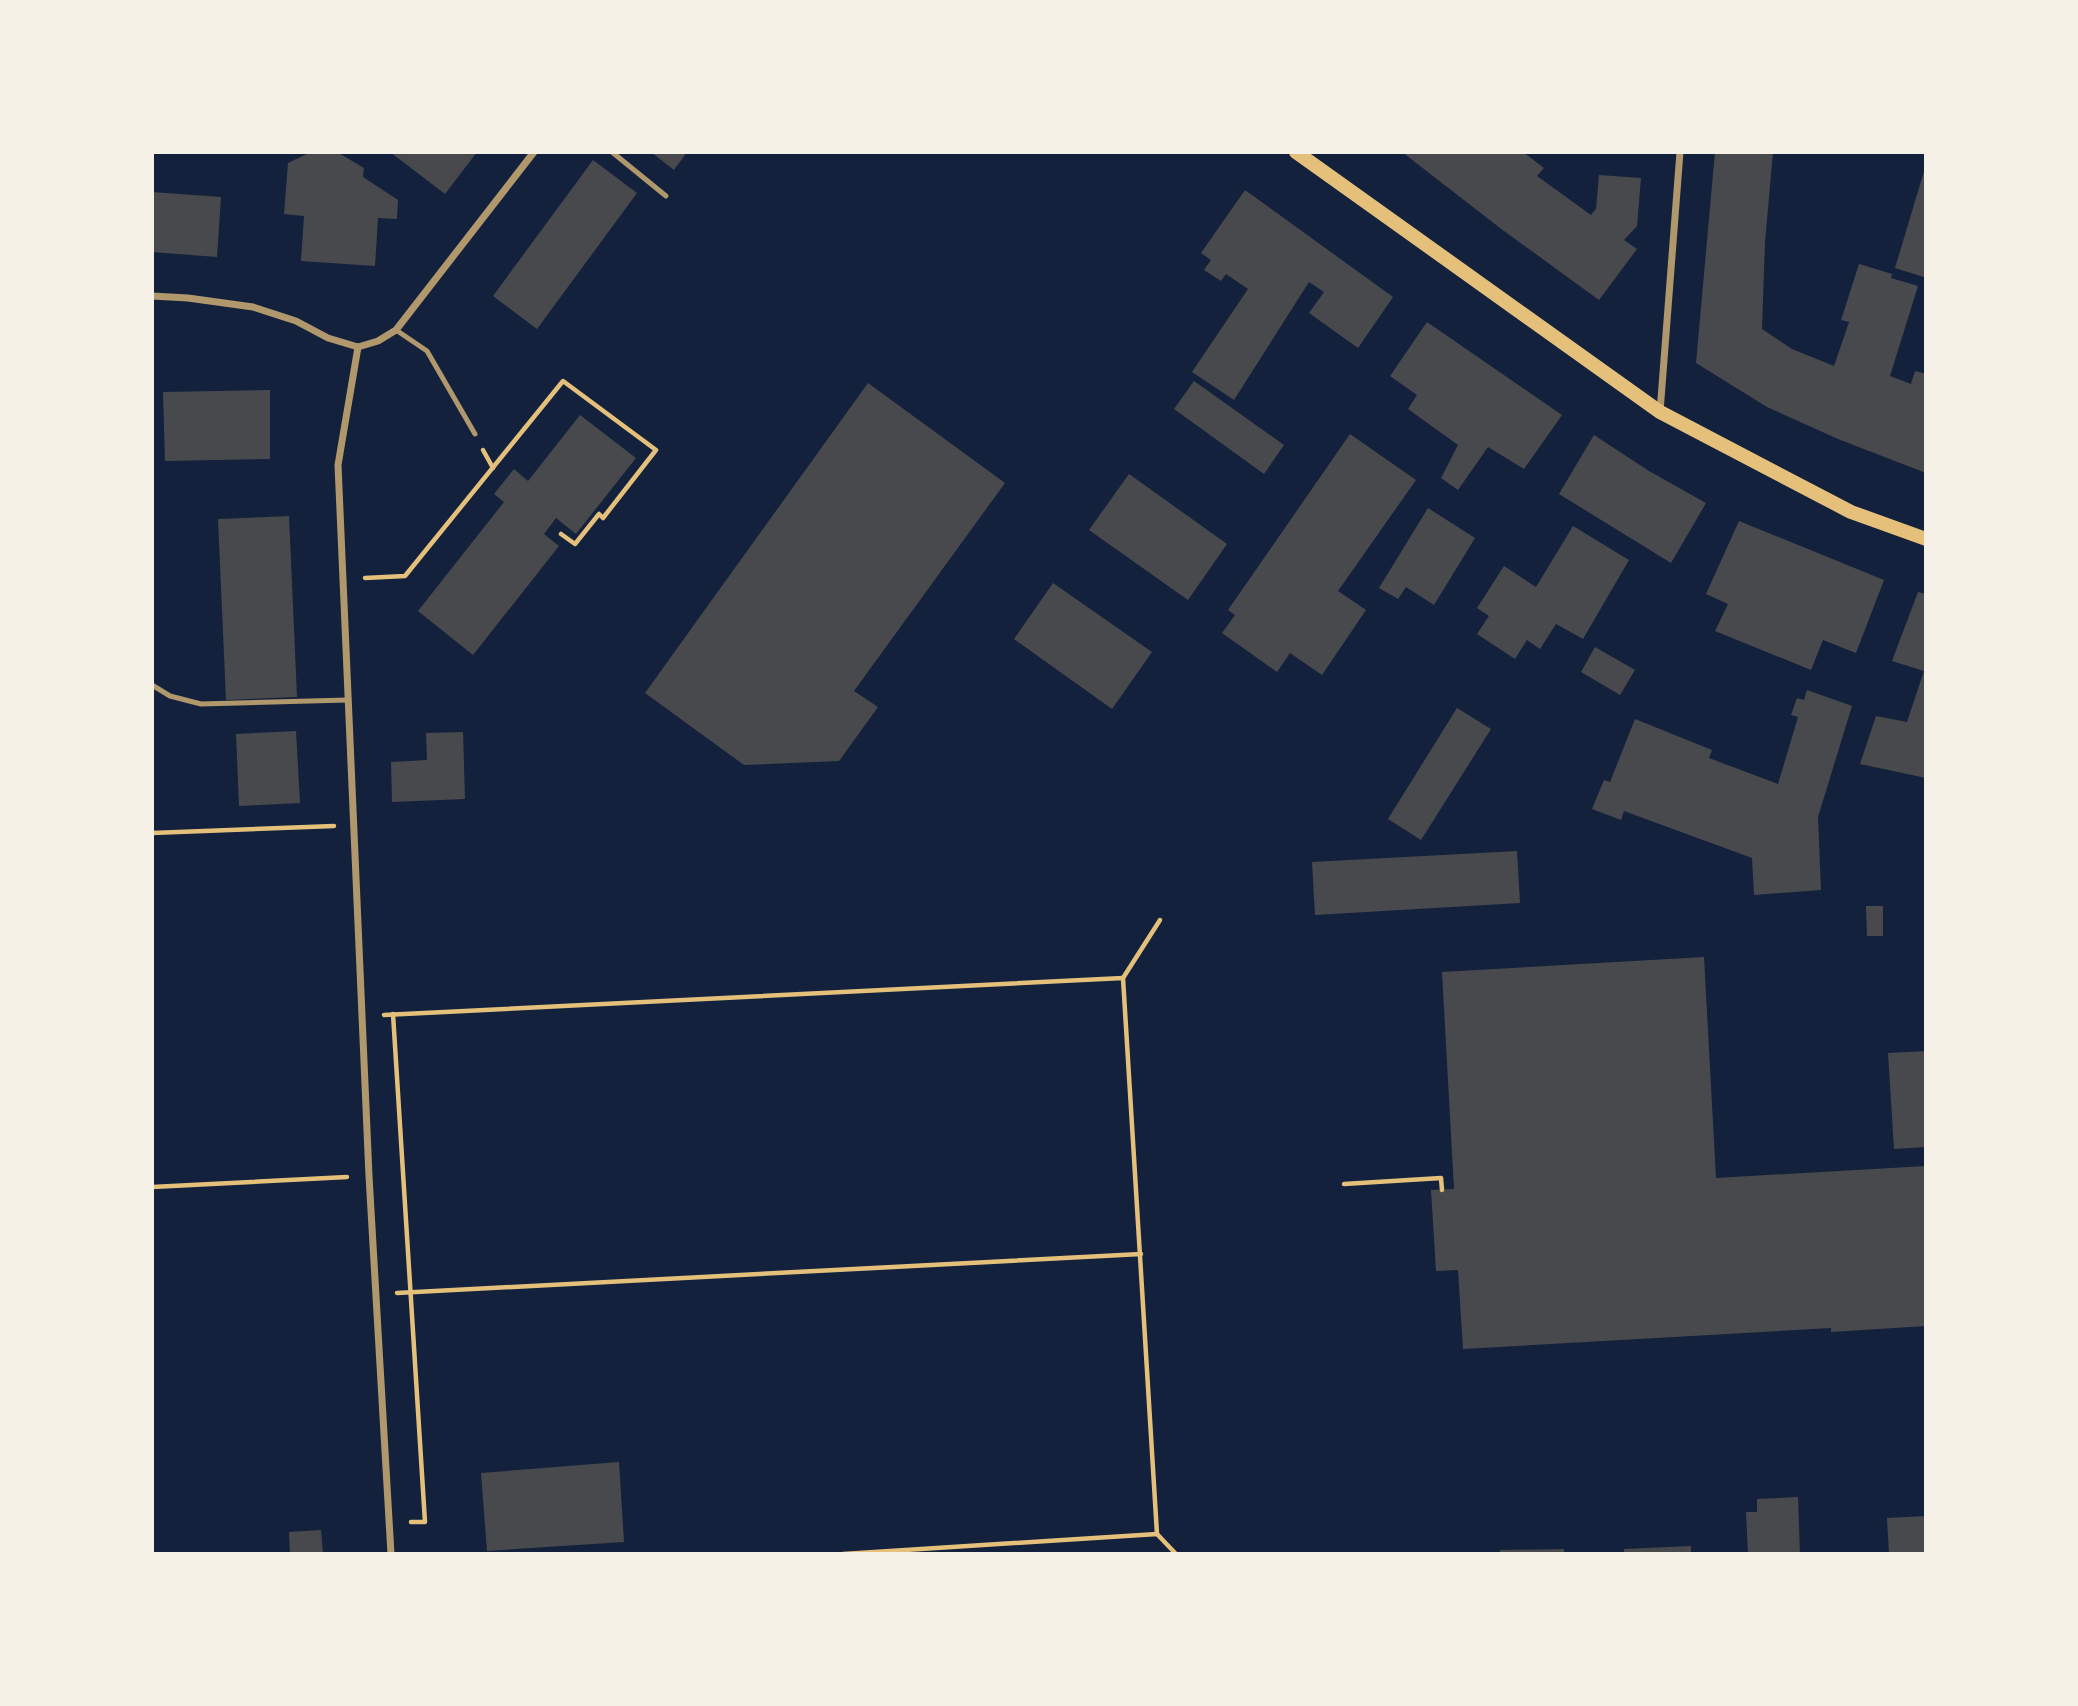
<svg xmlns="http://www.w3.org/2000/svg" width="2078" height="1706" viewBox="0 0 2078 1706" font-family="'Asap Condensed',sans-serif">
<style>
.building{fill:#48494c}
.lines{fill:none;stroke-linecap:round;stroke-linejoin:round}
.path{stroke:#e5c07b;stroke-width:4.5}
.service{stroke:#b1986c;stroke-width:5}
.minor{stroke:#b1986c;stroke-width:7}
.secondary{stroke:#e5c07b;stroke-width:14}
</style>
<rect width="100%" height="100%" fill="#14213d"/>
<g class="building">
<polygon points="311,152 337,152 364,168 363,177 398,200 397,219 378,218 375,266 301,261 304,216 284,214 288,163"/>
<polygon points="390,152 477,152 445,194"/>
<polygon points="651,152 687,152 674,170"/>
<polygon points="1402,152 1523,152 1544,168 1537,176 1591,215 1596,209 1599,175 1641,178 1637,226 1624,240 1637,249 1599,300 1500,228"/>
<polygon points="1715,152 1773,152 1765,242 1762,329 1792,349 1834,366 1849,322 1841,320 1859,264 1892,274 1891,278 1918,286 1890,376 1911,384 1915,371 1926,374 1926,473 1838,439 1767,407 1696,363"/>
<polygon points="593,160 637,193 537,329 493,296"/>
<polygon points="1925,168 1926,270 1924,277 1895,268"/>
<polygon points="1245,190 1393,297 1358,348 1309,313 1324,292 1309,282 1234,400 1192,372 1248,289 1226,274 1221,281 1204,270 1211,260 1201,253"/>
<polygon points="152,192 221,197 217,257 152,252"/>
<polygon points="1427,322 1562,415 1524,469 1488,447 1458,490 1441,478 1458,445 1408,409 1417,395 1390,376"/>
<polygon points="1194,381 1284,445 1264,474 1174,409"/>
<polygon points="868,383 1005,483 854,691 878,707 839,761 744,765 645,693"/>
<polygon points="270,390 270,459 165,461 163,392"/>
<polygon points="580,415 636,458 576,534 556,518 544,534 559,546 473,655 418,611 504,502 494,494 514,469 528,481"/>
<polygon points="1350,434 1416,480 1338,591 1366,610 1322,675 1290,653 1277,672 1222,633 1235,615 1228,610"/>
<polygon points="1594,435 1649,471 1706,503 1671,563 1559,494"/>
<polygon points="1129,474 1227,544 1188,600 1089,530"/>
<polygon points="1428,508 1475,538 1434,605 1406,587 1398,599 1379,588"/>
<polygon points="289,516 297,697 226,700 218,519"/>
<polygon points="1739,521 1884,580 1856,653 1823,640 1811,670 1715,631 1728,604 1706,594"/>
<polygon points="1573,526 1629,560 1583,639 1556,624 1540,649 1527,640 1515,659 1477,634 1489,616 1477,608 1504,566 1536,587"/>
<polygon points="1053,583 1152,652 1112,709 1014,639"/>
<polygon points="1918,592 1926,594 1926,778 1860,764 1876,716 1907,722 1924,671 1892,661"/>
<polygon points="1595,647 1635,670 1620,695 1581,672"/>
<polygon points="1807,690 1852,706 1818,817 1821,890 1754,895 1752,858 1624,811 1621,820 1592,809 1604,780 1610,782 1635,719 1712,750 1709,758 1778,784 1798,717 1791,715 1797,698 1804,700"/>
<polygon points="1457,708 1491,729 1421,840 1388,819"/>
<polygon points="296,731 300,803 239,806 236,734"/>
<polygon points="463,732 465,799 392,802 391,762 427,760 426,733"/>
<polygon points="1517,851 1520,903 1315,915 1312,862"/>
<polygon points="1866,906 1883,906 1883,936 1867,936"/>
<polygon points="1704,957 1716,1178 1926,1166 1926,1326 1831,1332 1831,1328 1463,1349 1458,1270 1436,1271 1431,1190 1454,1189 1442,972"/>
<polygon points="1926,1051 1926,1147 1894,1149 1888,1053"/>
<polygon points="619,1462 624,1542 487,1551 481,1473"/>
<polygon points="1798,1497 1800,1554 1748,1554 1746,1512 1757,1512 1757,1499"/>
<polygon points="1926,1516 1926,1554 1889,1554 1887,1518"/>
<polygon points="321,1530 323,1554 290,1554 289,1532"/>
<polygon points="1691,1546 1691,1554 1624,1554 1624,1549"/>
<polygon points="1564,1549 1564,1554 1500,1554 1500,1550"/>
</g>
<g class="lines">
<g class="path">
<polyline points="483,450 493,468"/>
<polyline points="365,578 405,576 563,381 656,450 603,518 599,514 575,544 561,534"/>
<polyline points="152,833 334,826"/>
<polyline points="1123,978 1160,920"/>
<polyline points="393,1014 425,1522 411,1522"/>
<polyline points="384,1015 1123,978 1157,1534"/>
<polyline points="1344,1184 1441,1178 1442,1190"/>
<polyline points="152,1187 347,1177"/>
<polyline points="397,1293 1141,1254"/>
<polyline points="843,1554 1157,1534 1176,1554"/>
</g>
<g class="service">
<polyline points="612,152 666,196"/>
<polyline points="396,330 427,351 475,434"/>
<polyline points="152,685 170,696 201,704 347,700"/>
</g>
<g class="minor">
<polyline points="152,296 188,298 253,307 296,321 328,338 358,347"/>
<polyline points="358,347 338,465 369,1176 391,1554"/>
<polyline points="358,347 378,341 396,330 534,152"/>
<polyline points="1660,412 1680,152"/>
</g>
<polyline class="secondary" points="1296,152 1660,412 1851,512 1926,539"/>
</g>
<rect width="2078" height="1706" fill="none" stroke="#f6f1e7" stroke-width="308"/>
</svg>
